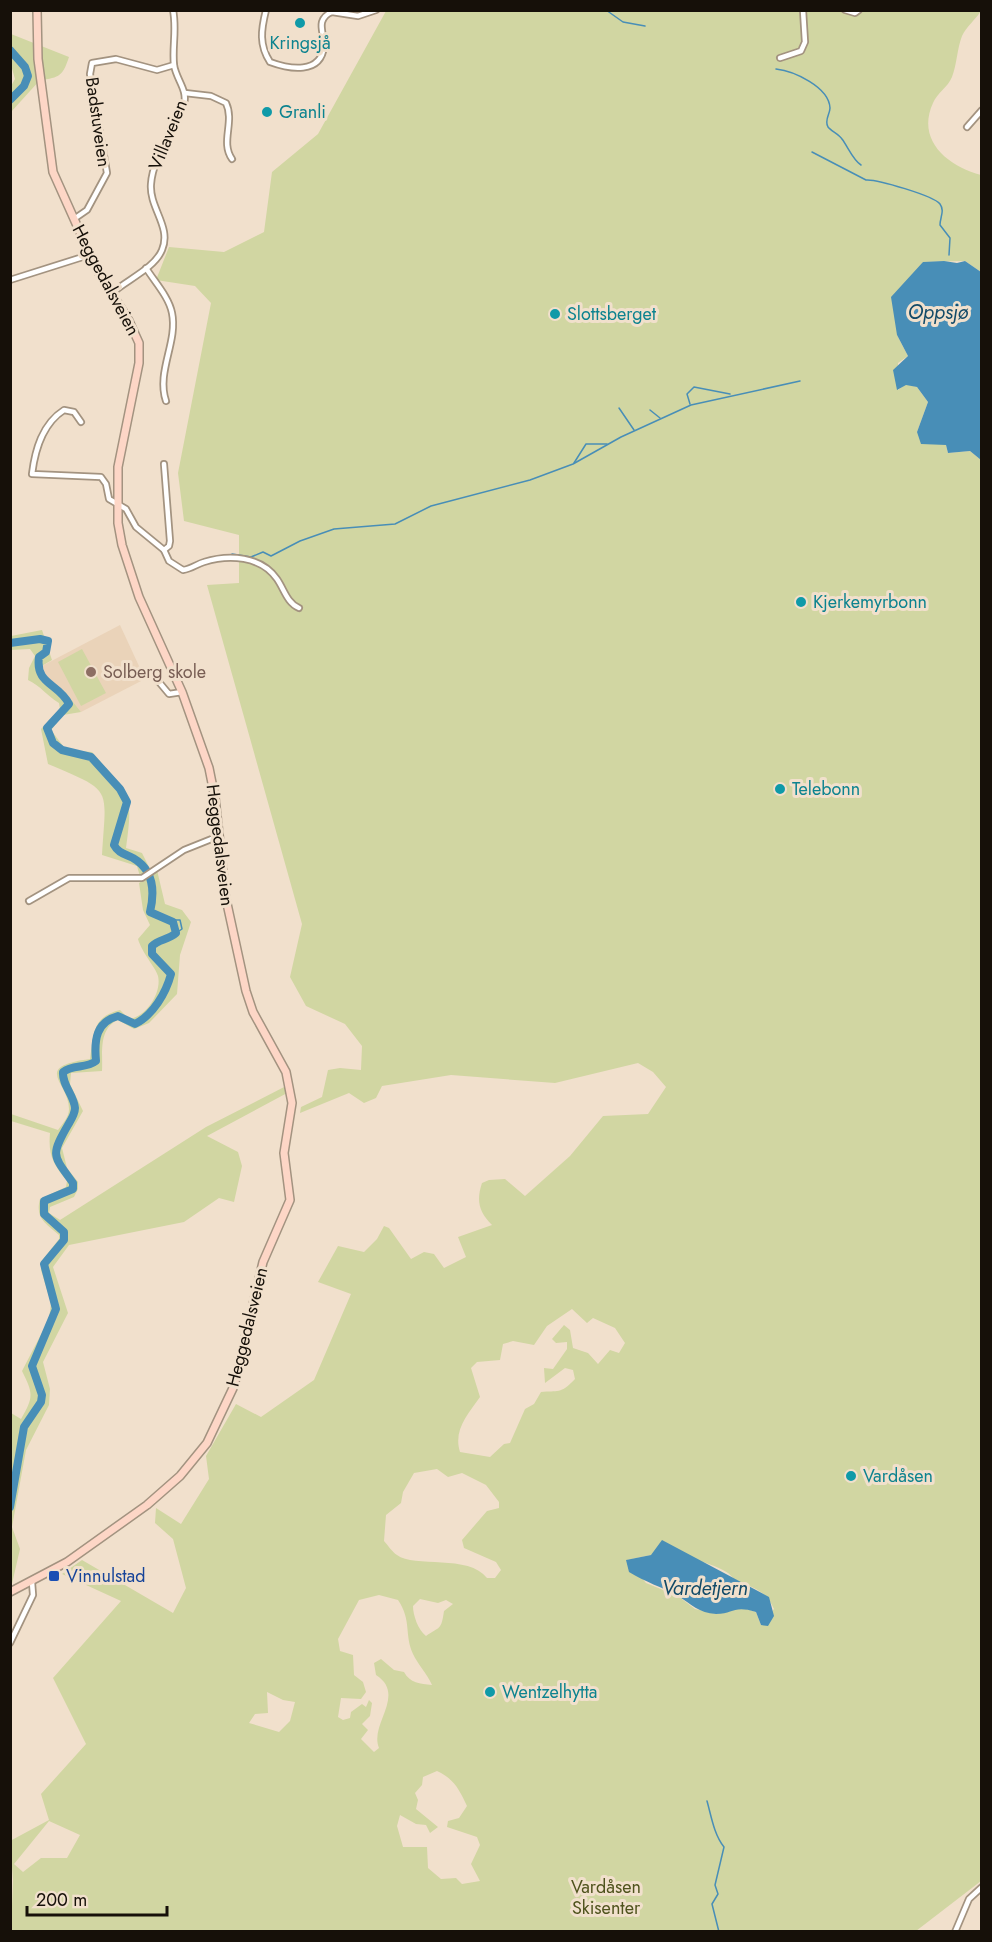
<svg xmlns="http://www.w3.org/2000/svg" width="992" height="1942" viewBox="0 0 992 1942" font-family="Jost,sans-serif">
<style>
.built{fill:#ead3b9}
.green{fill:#d1d6a2;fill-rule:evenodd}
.water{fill:#488eb7}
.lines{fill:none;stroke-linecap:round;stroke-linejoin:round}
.stream{stroke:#488eb7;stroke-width:1.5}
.river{stroke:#488eb7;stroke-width:8}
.street-casing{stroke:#a39380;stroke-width:8}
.secondary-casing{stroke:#a39380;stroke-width:10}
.street{stroke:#fff;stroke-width:4.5}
.secondary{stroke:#fdd6c6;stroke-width:7}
.culture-dot{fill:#0f9aa8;stroke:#f1e0cc;stroke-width:2}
.education-dot{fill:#8d6e63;stroke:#f1e0cc;stroke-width:2}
.transit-dot{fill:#1a4fb4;stroke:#f1e0cc;stroke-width:2}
.labels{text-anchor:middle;stroke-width:6;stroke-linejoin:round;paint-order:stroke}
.culture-label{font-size:18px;fill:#0d838f;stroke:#f1e0cc;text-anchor:start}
.street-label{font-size:18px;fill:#161009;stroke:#f1e0cc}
.education-label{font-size:18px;fill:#785e54;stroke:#f1e0cc;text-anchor:start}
.transit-label{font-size:18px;fill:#164399;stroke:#f1e0cc;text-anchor:start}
.park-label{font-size:18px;fill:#4f531d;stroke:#f1e0cc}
.water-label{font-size:20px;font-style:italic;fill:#124a68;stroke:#f1e0cc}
</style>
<rect width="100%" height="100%" fill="#f1e0cc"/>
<polygon class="built" points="120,625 145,679 81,712 66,693 40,677 40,667"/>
<g class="green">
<path d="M386,11h595c-5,8 -15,16 -19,25 -5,13 -5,28 -10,41 -4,10 -15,16 -19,26 -17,37 14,63 48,72v97l-16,-11 -42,1 -26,73 11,21 -10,7v27l8,-6 11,3 11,15 -11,30 29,13 2,8 22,-2 11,9v1421l-65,50 -905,1 2,-52 -3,-39 39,-21 -8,-26 45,-50 -33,-66 68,-77 -59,-27 20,-14 91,53 13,-25 -13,-49 -18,-16 1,-15 25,16 28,-45 -3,-23 30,-52 25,13 53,-37 37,-86 -33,-12 20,-36 26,6 13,-13 7,-13 5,2 22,31 13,-7 10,2 10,14 22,-11 -8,-20 34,-12c-13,-13 -16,-24 -10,-42l7,-3 16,-1 20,17 45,-40 33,-40 45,-2 18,-27 -13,-15 -15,-9 -83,20 -104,-8 -69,11 -6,12 -12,5 -15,-10 -49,20 1,-6 21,-10 6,-27 12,-2 21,2 1,-24 -17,-22 -39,-18 -16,-29 12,-53 -95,-339 32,-2v-48l-55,-14 -6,-48 33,-170 -16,-17 -39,-6 13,-33 55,5 40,-20 8,-60 46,-38zM572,1309l15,14 6,-5 22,10 10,15 -6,10 -9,-3 -12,14 -10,-11 -15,-5 -3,-18 -6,-5 -12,14 4,4 11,-1v7l-14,20 -9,-1 1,15 20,-15 8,2 2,9c-15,16 -17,11 -34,13l-7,12 -9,5 -15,34 -6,1 -14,13 -30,-5c-7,-22 8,-38 20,-55l-9,-29 6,-6 23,-2 3,-16 10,-3 21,4 13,-19zM437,1469l11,8 14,-4 24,12 13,17v6l-12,3 -25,29 2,8 32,14 5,8 -6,8h-8c-18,-24 -73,-10 -90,-23 -5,-3 -9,-10 -13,-14l2,-26 15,-12 2,-11 11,-19zM651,1555c26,2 53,3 77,18 4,3 6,7 11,9 16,6 28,10 35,27l-13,16 -5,-13 -16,-5 -23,7 -22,-5 -17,-13 -32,-13 -19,-23zM379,1595l19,5c14,21 6,34 15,54 4,9 15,21 19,31 -12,-1 -22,-2 -28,-13l-10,-2 -13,-11 -7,4 2,12c31,20 -7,49 3,73l-5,4 -13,-13 7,-9 -6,-6 8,-8 2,-13 -3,-3 -3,7 -4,-3 -11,8 -1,6 -7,2 -5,-3 3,-19 20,1 5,-7 -3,-10 -9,-7 -1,-20 -13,-4 -2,-12 21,-39zM420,1599l18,4 8,-3 7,4 -9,7c-3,20 -4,15 -18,25 -8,-6 -13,-21 -13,-30zM267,1692l16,8 12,2 -5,19 -11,11 -30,-9 6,-9 13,-1zM437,1771c17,8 22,18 30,35l-8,12 -11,3 -1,6 30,10 3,8 -9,19 9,17 -18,3 -6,-6 -15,1 -13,-11 -1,-21h-24l-6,-21 3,-11 16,9 10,1 4,8 8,-6 -22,-18 2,-9 -3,-7 7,-8 1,-8zM49,1821l31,14 -13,23h-26l-18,14 -9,-8z"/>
<path d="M11,34l58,23c-6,18 -9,21 -29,23l-29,32v-26l4,-7 -4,-14z"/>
<path d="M42,630l10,30 -12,7v10l26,16 15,19 -18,3 -12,15 15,20 26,2c37,43 42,38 34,96l16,5 10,20 -11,7 -4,-14 -35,-11c4,-69 12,-63 -54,-91l-7,-35 19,-20 -1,-6c-12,-7 -18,-17 -31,-23l1,-12 6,-12 -5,-7 -19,1v-14z"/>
<polygon points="82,649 106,693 81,706 58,662"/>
<path d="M157,870l8,34 17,6 9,12 -11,33 -3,39 -28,29 -15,6 -16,-9c-20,9 -15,33 -16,51l-31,2 -1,11 13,27 -21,37 5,20 11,14v7l-4,8 -24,10 -1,6 11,7 146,-93 82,-42 1,7 -82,44 31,16 4,14 -8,36 -15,-4 -35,24 -115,23 -16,22 15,46 -25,49 7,27 -1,16 -23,45 -14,77 8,22 -9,39v-175l10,6c13,-22 12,-26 1,-48l27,-52 2,-16 -10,-33v-8l18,-23v-4c-14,-12 -24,-17 -19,-36l26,-12 1,-6c-14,-17 -19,-26 -17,-48l-39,-12v-7l47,16c5,-7 11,-13 11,-21 0,-27 -38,-42 21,-50 4,-26 2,-42 30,-49l9,9c17,-2 33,-26 29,-43 -2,-8 -16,-23 -20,-37l12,-14 -7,-15 -4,-27z"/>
</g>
<g class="water">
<polygon points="944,261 957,263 965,261 981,272 981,460 970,451 948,453 946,445 921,444 917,432 928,402 917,387 906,385 897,390 893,370 908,356 897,335 891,297 923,262"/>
<path d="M662,1540l107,57 5,19 -6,10 -7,-1 -5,-13c-23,-7 -22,2 -40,2 -17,-1 -25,-10 -38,-18 -16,-9 -33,-14 -49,-24l-3,-12 25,-5z"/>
</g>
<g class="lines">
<g class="stream">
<polyline points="606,10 623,22 645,26"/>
<path d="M776,69c18,2 53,18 54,39 0,6 -6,12 -2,19 3,4 11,7 14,12 6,8 11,21 19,26"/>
<path d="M812,152l54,28c11,-1 68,16 74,24 5,7 0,13 0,21l10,13 -1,17"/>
<polyline points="690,404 687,394 694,387 730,394"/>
<polyline points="619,408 634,430"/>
<polyline points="650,410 660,418"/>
<polyline points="574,463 586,444 607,444"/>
<polyline points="232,554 251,557 263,552 271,556 300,541 334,529 395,524 431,506 530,480 573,464 621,437 691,405 800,381"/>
<polyline points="169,920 180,920 182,929 176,933"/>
<path d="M707,1801c4,14 7,34 17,46l-9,38 3,9 -6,10 7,28"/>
<polyline points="882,1932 897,1932"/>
</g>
<g class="river">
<polyline points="10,50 25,67 28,76 24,86 10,100"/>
<path d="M10,643l30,-4 8,2 -2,11 -7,5c-4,28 20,26 30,47l-22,24 6,15 9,7 29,7 29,32 7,13 -13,43c4,8 11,9 19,13 21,12 22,33 17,54l23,10 3,11c-8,7 -17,6 -24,13v8l19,20c-5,19 -18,41 -36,50l-17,-8c-22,6 -24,24 -22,45 -10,8 -23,3 -33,11 -1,13 11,23 12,36 0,6 -4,12 -7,17 -18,31 -15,30 5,58v6l-29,12v13l20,18v8l-20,24 12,45 -24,57 10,29 -1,7 -17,25 -14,80"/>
</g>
<g class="street-casing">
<g id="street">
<path d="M266,10c-5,20 -7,35 4,52 19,7 51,13 54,-16 1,-8 -4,-16 -2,-24 2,-6 5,-8 10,-10l26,4 18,-6"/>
<polyline points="845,10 855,13 859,10"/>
<polyline points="780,58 801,51 805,42 803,10"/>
<path d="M185,93l26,3 15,7c9,19 -6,39 6,56"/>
<polyline points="967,127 982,110"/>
<polyline points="74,219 87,210 107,173 90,74 92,63 116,59 157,70 174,65"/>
<path d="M146,268c8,13 23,29 26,45 6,29 -16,59 -6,88"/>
<polyline points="10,280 89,255"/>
<path d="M111,294c15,-14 43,-25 51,-44 10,-23 -13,-42 -11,-66 2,-30 25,-51 33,-80 4,-14 -8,-25 -10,-39 -2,-18 3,-36 -1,-55"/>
<path d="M81,422l-7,-10 -10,-2c-22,14 -29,40 -32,64l69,3 5,7 3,15 17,10 10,18 28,23 5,-4 1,-5 -6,-77"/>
<path d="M164,550l5,11 14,9c8,-1 14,-6 21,-8 25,-8 57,-6 73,17 7,10 10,24 22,29"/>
<polyline points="146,672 154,676 169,694 182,692"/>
<polyline points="29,901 69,878 142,878 184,850 219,836"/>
<polyline points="10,1643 33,1595 32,1582"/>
<polyline points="955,1932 969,1899 982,1887"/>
</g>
</g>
<g class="secondary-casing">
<polyline id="secondary" points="10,1592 67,1562 147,1505 180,1476 207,1443 234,1386 263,1262 290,1200 284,1153 292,1103 286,1072 253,1012 246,991 226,899 215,798 209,768 182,692 139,597 122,545 118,523 118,467 139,363 139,343 129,321 96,268 53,172 38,59 37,10"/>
</g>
<use href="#street" class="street"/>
<use href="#secondary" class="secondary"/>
</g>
<g class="culture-dot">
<circle cx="300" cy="23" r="6"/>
<circle cx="267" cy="112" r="6"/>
<circle cx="555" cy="314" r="6"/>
<circle cx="801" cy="602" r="6"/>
<circle cx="780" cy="789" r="6"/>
<circle cx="851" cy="1476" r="6"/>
<circle cx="490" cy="1692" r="6"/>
</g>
<circle class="education-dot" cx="91" cy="672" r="6"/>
<rect class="transit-dot" x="48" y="1570" width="12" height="12" rx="3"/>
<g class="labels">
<g class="culture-label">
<text x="300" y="49" text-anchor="middle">Kringsjå</text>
<text x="279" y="118">Granli</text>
<text x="567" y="320">Slottsberget</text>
<text x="813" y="608">Kjerkemyrbonn</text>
<text x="792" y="795">Telebonn</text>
<text x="863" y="1482">Vardåsen</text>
<text x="502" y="1698">Wentzelhytta</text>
</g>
<g class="street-label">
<text transform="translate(98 122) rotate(82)" y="6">Badstuveien</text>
<text transform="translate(168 135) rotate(-68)" y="6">Villaveien</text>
<text transform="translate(106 280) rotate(62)" y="6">Heggedalsveien</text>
<text transform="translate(220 845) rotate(83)" y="6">Heggedalsveien</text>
<text transform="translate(247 1327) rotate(-76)" y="6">Heggedalsveien</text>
</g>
<g class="education-label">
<text x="103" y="678">Solberg skole</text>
</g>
<g class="transit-label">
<text x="66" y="1582">Vinnulstad</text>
</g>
<g class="park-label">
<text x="606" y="1893">Vardåsen<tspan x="606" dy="21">Skisenter</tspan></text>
</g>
<g class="water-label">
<text x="938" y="319">Oppsjø</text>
<text x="705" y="1595">Vardetjern</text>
</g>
</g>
<rect width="992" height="1942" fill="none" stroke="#161009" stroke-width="24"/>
<path d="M27 1906v9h140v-9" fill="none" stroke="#161009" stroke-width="3"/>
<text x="36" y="1906" font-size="18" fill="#161009" stroke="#f1e0cc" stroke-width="4.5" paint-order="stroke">200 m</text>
</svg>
